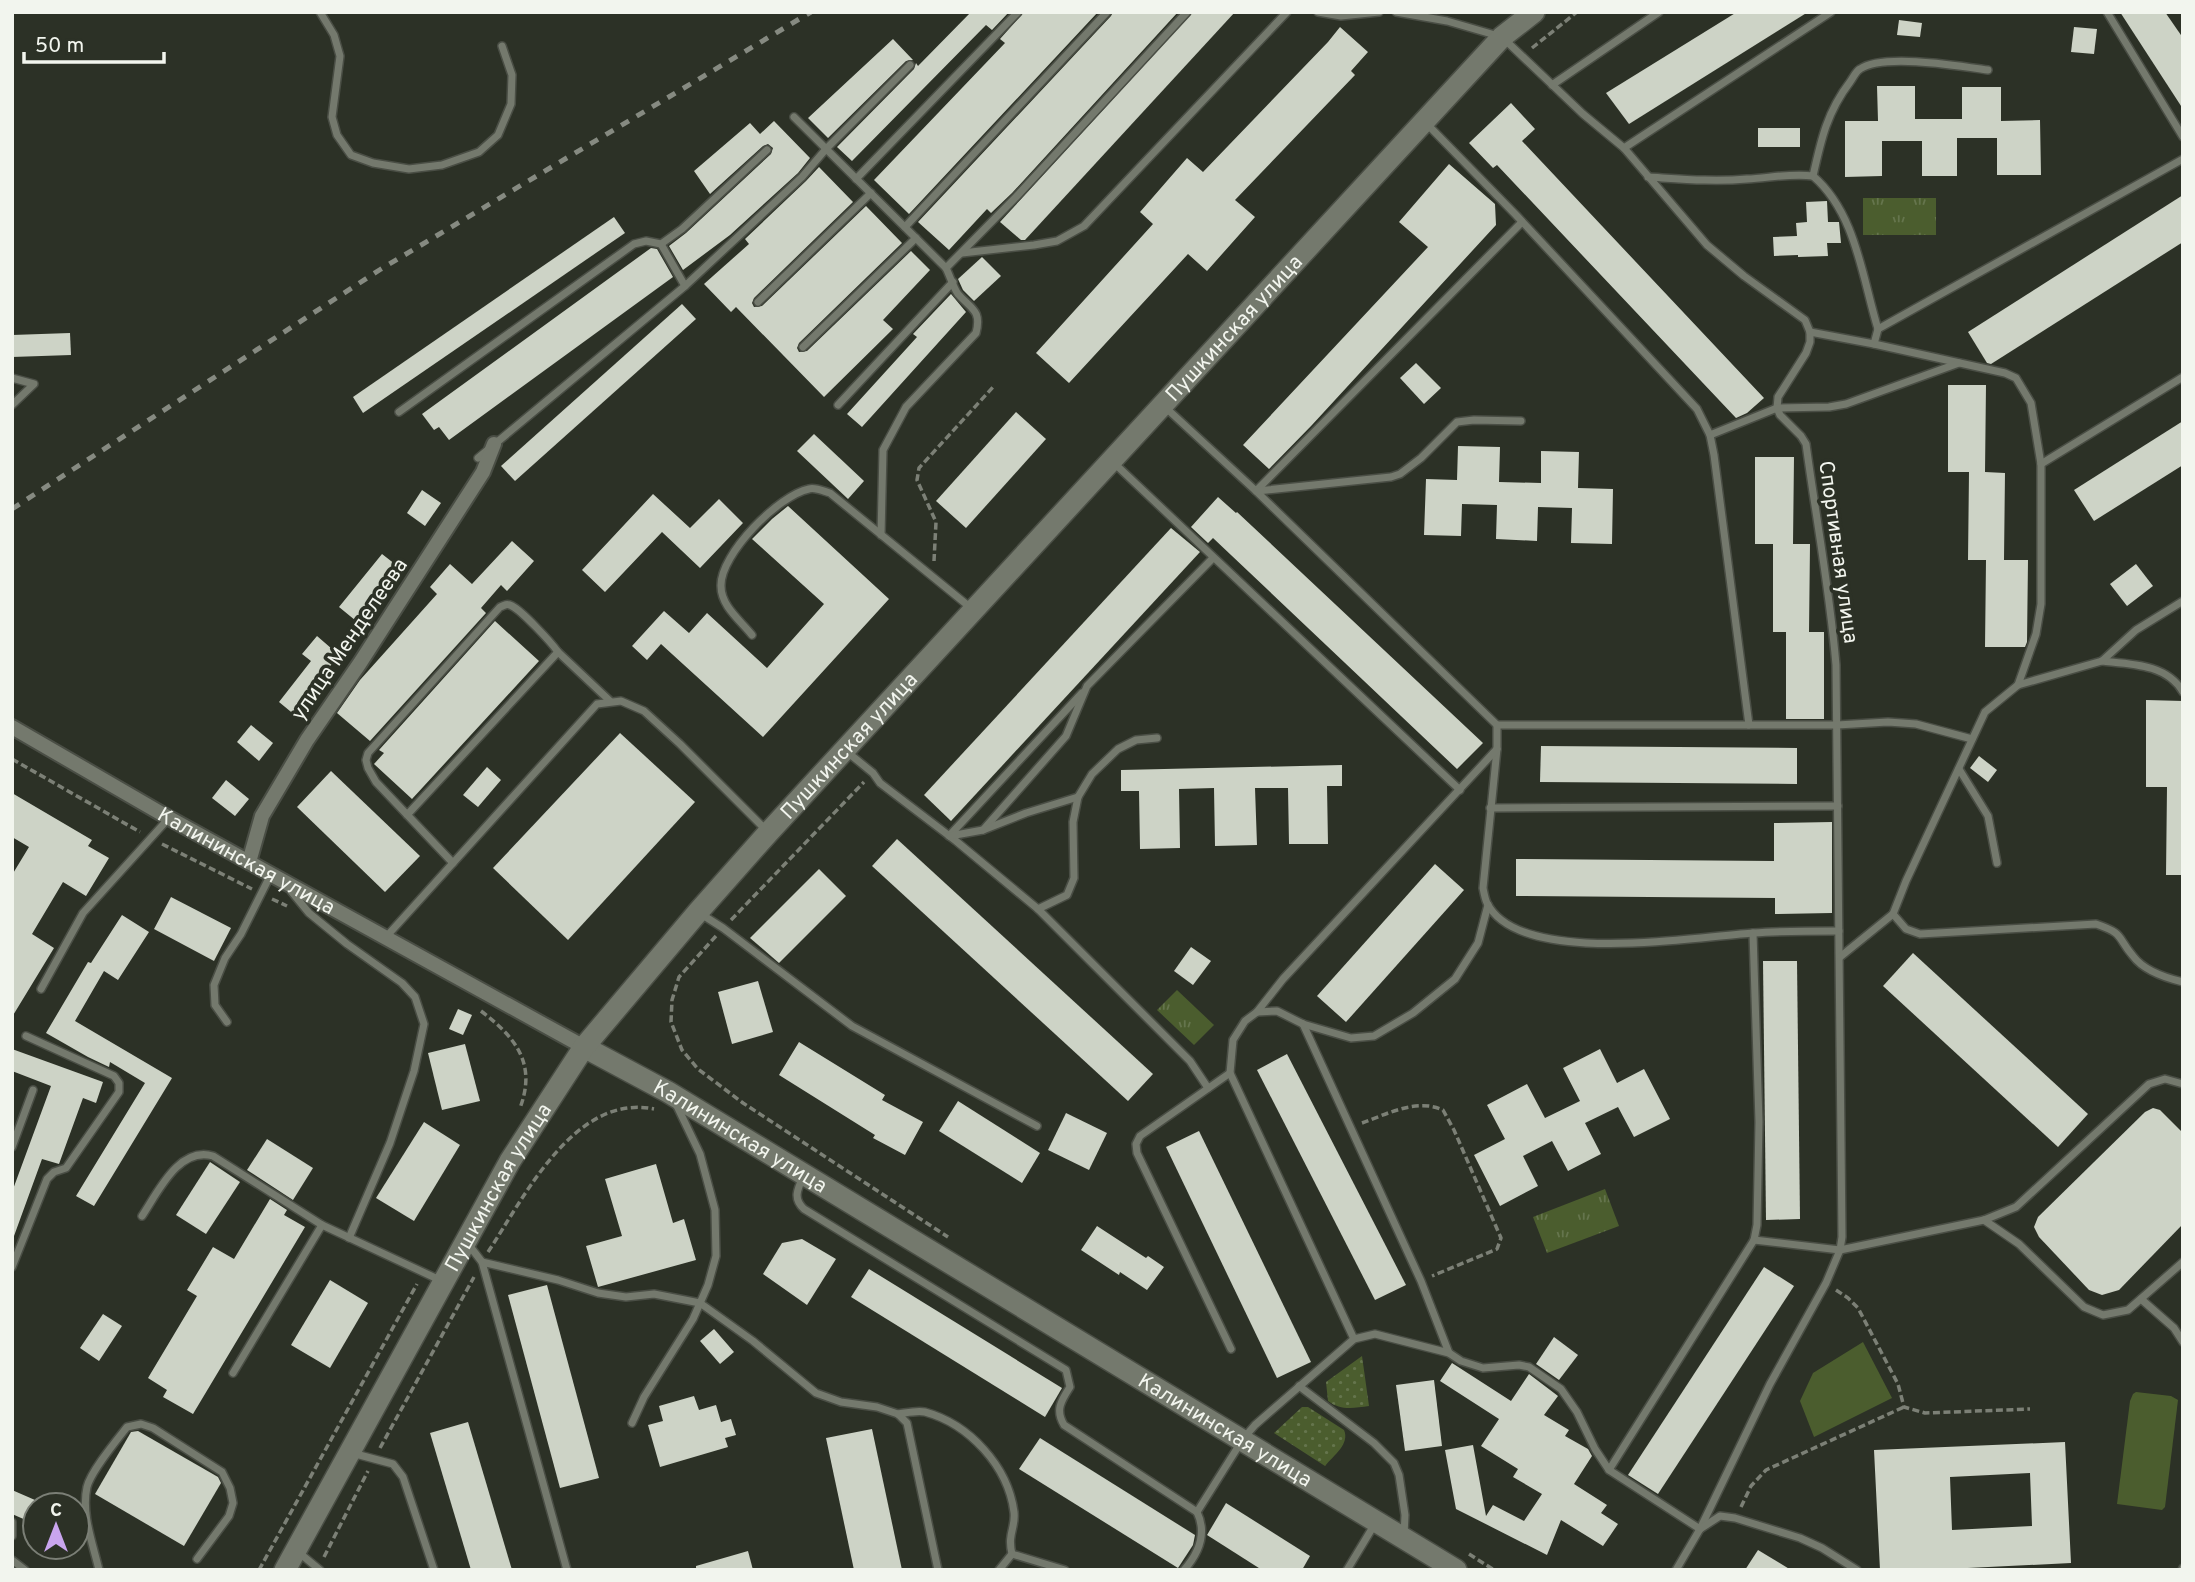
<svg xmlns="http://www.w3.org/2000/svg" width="2195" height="1582" viewBox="0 0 2195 1582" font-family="Overpass,sans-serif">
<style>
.grass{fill:url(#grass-dots)}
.park{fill:url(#park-tufts)}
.pitch{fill:#4b5d2e}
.building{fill:#cdd3c6;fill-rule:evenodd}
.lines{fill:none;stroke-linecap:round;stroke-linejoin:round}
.lane-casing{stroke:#4a4e45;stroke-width:10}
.street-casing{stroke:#4a4e45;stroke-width:18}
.secondary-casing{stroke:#4a4e45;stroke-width:24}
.path{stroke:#7c8076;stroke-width:3.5;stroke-dasharray:7 3.5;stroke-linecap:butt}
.lane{stroke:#74796d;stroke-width:7}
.street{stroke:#74796d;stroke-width:14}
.secondary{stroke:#74796d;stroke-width:21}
.rail{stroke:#868a81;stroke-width:5;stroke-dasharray:9 9;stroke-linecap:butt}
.labels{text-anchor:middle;stroke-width:7;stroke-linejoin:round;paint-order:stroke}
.street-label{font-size:21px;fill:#f2f5ee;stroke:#2c3126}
</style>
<defs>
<pattern id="grass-dots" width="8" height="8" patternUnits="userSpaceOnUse" patternTransform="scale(1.75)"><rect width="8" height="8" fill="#4b5d2e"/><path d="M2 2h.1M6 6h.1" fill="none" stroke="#65754d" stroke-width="1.8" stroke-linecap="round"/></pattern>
<pattern id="park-tufts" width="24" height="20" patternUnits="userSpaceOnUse" patternTransform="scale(1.75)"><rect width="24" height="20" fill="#4b5d2e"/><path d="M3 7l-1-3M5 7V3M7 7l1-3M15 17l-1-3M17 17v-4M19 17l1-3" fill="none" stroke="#65754d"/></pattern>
</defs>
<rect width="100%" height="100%" fill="#2c3126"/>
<g class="grass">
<path d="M1362,1356l7,50c-15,2 -28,5 -41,-5l-2,-19z"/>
<path d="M1302,1407h6l36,23c6,14 -10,25 -19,36l-51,-33z"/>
</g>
<g class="park">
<rect x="1863" y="198" width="73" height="37"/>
<polygon points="1177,990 1214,1025 1194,1045 1157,1010"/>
<polygon points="1605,1189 1619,1226 1547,1253 1533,1217"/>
</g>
<g class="pitch">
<polygon points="1863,1342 1892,1398 1814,1437 1800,1401 1813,1373"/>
<polygon points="2136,1392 2171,1396 2178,1400 2165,1507 2162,1510 2117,1504 2130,1401 2133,1394"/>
</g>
<g class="building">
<polygon points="971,12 1009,12 992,30 986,25 852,161 837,147 914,69 916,63 918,66"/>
<polygon points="1024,12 1098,12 909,214 874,180 1005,43 1000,39"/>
<polygon points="1113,12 1178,12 1012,193 991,213 987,209 949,250 918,222 1111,16"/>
<polygon points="1193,12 1235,12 1025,240 1021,240 1000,222"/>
<polygon points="1737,12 1808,12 1629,124 1606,93"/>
<polygon points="2120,12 2165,12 2183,38 2183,109"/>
<polygon points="1899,20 1922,23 1920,37 1897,35"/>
<polygon points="1340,27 1368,52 1351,71 1355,75 1235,200 1255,217 1207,271 1188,254 1069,383 1036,353 1153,224 1140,212 1187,158 1203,172 1328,42"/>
<polygon points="2074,27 2097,29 2094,54 2071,52"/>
<polygon points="893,39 913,60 906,61 828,138 808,118"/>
<polygon points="1877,86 1915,86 1915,119 1962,119 1962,87 2001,87 2001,121 2040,120 2041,175 1997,175 1997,138 1957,138 1957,176 1922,176 1922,141 1882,141 1882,176 1845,177 1845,121 1878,121"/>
<polygon points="1511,103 1535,129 1522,141 1764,398 1747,413 1736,418 1497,165 1493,168 1469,143"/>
<polygon points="774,121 810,158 798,173 730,235 683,270 669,246 686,233 771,154 773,148 768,144 763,146 710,194 694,171 750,123 760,134"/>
<rect x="1758" y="128" width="42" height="19"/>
<polygon points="1449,164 1495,204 1496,225 1312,425 1269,469 1243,445 1428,247 1399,222"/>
<polygon points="819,167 853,202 754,298 752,303 754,307 762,306 866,206 902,243 799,343 797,348 799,352 807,351 911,251 930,270 883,320 893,329 824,397 736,307 731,312 704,284 749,244 745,239 806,181"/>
<polygon points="2183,195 2183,242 1991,364 1987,363 1968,332"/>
<polygon points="1827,201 1828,222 1839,222 1841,243 1827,243 1828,256 1798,257 1798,255 1774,256 1773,237 1797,236 1796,223 1807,222 1806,202"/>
<polygon points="614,217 625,233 363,413 353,397"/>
<polygon points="651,248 657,249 673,277 449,440 439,427 434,430 422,414"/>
<polygon points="982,257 1001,276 974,301 963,290 958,279"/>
<polygon points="951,294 966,312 862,427 847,414 917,337 913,334"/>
<polygon points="682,304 696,319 515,481 501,466"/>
<polygon points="70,333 71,355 12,357 12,335"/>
<polygon points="1416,363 1441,388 1424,404 1400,378"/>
<polygon points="1948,385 1986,385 1985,472 2005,473 2004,560 2028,560 2027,642 2025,647 1985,647 1986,560 1968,560 1969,472 1948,472"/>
<polygon points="1016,412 1046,439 966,528 936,501"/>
<polygon points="2183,421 2183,465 2094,521 2074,490"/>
<polygon points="814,434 864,481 848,499 797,451"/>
<polygon points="1458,446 1500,447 1499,482 1541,483 1541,451 1579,452 1578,488 1613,489 1612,544 1571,543 1572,508 1538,507 1537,541 1496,539 1497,505 1462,504 1461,536 1424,535 1426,479 1457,480"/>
<polygon points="1755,457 1794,457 1793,544 1810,544 1809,632 1824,632 1824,719 1786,719 1786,632 1773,632 1773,544 1755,544"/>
<polygon points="422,490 441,503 425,526 407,513"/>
<polygon points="653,494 690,528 719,499 743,523 700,568 662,532 605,592 582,570"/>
<polygon points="1218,497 1236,513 1237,512 1483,743 1457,769 1213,538 1208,543 1191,527"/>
<polygon points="788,506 889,599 763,737 661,644 647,660 632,646 664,611 689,633 707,613 767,668 824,604 752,539 772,519"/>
<polygon points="1171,528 1200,552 951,821 924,795"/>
<polygon points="512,541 534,561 507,591 501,585 481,608 486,613 370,741 337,713 360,680 437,594 430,587 450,564 472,584"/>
<polygon points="382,554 400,568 371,604 375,608 361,625 339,607"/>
<polygon points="2136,564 2153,586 2127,606 2110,584"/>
<polygon points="495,621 539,661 412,799 374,764 384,753 379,750"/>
<polygon points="317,636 339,655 311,690 315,693 296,716 279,702 311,661 302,654"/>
<polygon points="2146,700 2183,701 2183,875 2166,875 2167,787 2146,787"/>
<polygon points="251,725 273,743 259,761 237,742"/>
<polygon points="620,733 695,802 568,940 493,868"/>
<polygon points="1541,746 1797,748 1797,784 1540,782"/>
<polygon points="1979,756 1997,770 1988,782 1970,768"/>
<polygon points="1342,765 1342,786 1327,786 1328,844 1289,844 1288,788 1255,788 1257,845 1215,846 1214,788 1179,789 1180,848 1140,849 1139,791 1121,791 1121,770"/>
<polygon points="487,767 501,780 478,807 463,795"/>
<polygon points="331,771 420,856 385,892 297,807"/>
<polygon points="226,780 249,799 235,816 212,798"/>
<polygon points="12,793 92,840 88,846 109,858 86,896 63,882 32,934 54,948 12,1017 12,875 29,847 12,837"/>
<polygon points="1832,822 1832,913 1775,914 1775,898 1516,896 1516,859 1774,861 1774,823"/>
<polygon points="897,839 1153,1074 1128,1101 872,866"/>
<polygon points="1435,864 1464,890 1346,1022 1317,996"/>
<polygon points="819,869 846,896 779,963 750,938"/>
<polygon points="171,897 231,928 214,961 154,929"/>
<polygon points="122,915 149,932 118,980 104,971 75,1021 172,1078 94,1206 76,1196 145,1083 110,1062 109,1067 88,1057 46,1033 88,962 91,963"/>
<polygon points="1191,947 1211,961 1193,985 1174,971"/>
<polygon points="1913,953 2088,1114 2058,1147 1883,986"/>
<polygon points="1763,961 1797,961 1800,1219 1766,1220"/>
<polygon points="758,981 773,1032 732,1044 718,992"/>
<polygon points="458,1009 472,1015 463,1035 449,1029"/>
<polygon points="799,1042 885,1095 882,1100 923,1122 905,1155 873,1138 875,1135 779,1075"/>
<polygon points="465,1044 480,1101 442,1110 428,1053"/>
<polygon points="12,1049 103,1082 96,1103 83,1098 59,1164 42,1159 14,1236 12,1236 12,1192 51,1086 12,1071"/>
<polygon points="1600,1049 1617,1083 1644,1069 1670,1119 1634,1137 1618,1107 1585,1123 1601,1154 1568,1171 1552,1141 1523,1156 1538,1186 1500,1206 1474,1155 1505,1139 1487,1105 1527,1084 1545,1118 1580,1101 1563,1068"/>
<polygon points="1287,1054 1406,1285 1375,1300 1257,1070"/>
<polygon points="958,1101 1040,1153 1022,1183 939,1131"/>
<polygon points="2153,1108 2160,1110 2183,1133 2183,1224 2119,1290 2102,1295 2089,1290 2039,1237 2034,1227 2038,1217 2145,1112"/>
<polygon points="1066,1113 1107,1133 1089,1170 1048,1150"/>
<polygon points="424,1122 460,1145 414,1221 376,1198"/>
<polygon points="1199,1131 1311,1362 1277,1378 1166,1147"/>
<polygon points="267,1139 313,1168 293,1200 247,1170"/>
<polygon points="210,1162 240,1182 206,1234 176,1215"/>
<polygon points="656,1164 673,1223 684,1219 696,1260 598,1287 586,1246 622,1236 605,1179"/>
<polygon points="270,1199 287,1210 284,1215 305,1227 193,1414 163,1397 167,1390 148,1378 197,1296 187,1290 213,1247 234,1259"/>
<polygon points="1097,1226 1146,1258 1148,1256 1164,1267 1147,1290 1120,1272 1119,1275 1081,1250"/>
<polygon points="802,1239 836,1259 807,1305 763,1274 782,1243"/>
<polygon points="1764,1267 1794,1286 1658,1494 1628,1475"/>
<polygon points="869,1269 1062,1388 1045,1417 851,1297"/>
<polygon points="330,1280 368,1303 330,1368 291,1345"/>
<polygon points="547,1285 599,1478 560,1488 508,1295"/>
<polygon points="103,1314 122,1326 99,1361 80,1348"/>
<polygon points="714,1329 734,1352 720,1364 700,1341"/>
<polygon points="1554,1337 1578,1355 1559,1380 1536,1364"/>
<polygon points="1452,1363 1511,1401 1529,1374 1558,1396 1544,1415 1569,1430 1565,1436 1588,1449 1592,1456 1574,1484 1607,1505 1601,1513 1618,1524 1603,1546 1561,1520 1547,1555 1456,1509 1445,1450 1473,1445 1486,1516 1493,1505 1524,1521 1542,1494 1513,1477 1518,1469 1481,1446 1499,1419 1440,1381"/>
<polygon points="1434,1380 1442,1446 1405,1451 1396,1385"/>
<polygon points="694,1396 699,1410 716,1405 721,1422 731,1419 736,1435 725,1438 728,1447 660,1467 648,1425 663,1421 659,1406"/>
<polygon points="468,1422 512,1570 471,1570 430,1433"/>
<polygon points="872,1429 902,1570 854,1570 826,1438"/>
<polygon points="138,1431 218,1477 221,1483 184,1546 95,1494 131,1432"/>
<polygon points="1040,1438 1195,1535 1193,1545 1178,1568 1019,1469"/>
<path d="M2065,1442l6,121 -144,7h-47l-6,-120zM2030,1473l2,53 -80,4 -2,-53z"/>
<polygon points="12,1490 35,1500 35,1524 12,1514"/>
<polygon points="1226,1503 1310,1556 1302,1570 1262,1570 1207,1535"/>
<polygon points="1758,1550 1791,1570 1745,1570"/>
<polygon points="748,1551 753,1570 696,1570 696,1566"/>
</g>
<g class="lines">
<g class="lane-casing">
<g id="lane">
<polyline points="320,12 334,35 340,56 332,117 337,135 351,155 373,163 409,169 442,165 479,152 498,135 511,104 512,75 502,46"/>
<polyline points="1318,12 1341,16 1379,12"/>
<path d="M1396,12l51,9 55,16 81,77 41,34 83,97 37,31 61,44 5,12v10l-4,11 -28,44 -1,11 3,7 21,21 5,8c10,74 24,147 30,221l6,572 -2,13 -14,33 -56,101 -70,145 -24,41"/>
<polyline points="2107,12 2183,137"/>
<polyline points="1552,85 1659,12"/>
<path d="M794,117l152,151c4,8 7,19 12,26 13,15 24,16 18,39l-70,74 -23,43 -2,85"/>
<polyline points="1425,122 1516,215 1697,409 1710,435 1714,455 1749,725"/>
<polyline points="1624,148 1831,12"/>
<path d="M1813,176c43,37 49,101 65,153l-4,15"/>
<path d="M1648,177c33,2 66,5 99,2 22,-1 44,-6 66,-3 8,-36 14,-64 37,-94 3,-4 6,-11 10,-13 23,-16 100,-3 128,1"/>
<polyline points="856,179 1018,12"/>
<polyline points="905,227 1107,12"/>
<polyline points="661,244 685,286"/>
<polyline points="962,253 1034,245 1057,241 1084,226 1287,12"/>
<polyline points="946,268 1016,197 1187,12"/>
<polyline points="758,302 871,193"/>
<polyline points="1878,329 2183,159"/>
<polyline points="1810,332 1874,344 2005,373 2016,378 2031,403 2041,464 2041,604 2036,634 2018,685"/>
<polyline points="803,347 916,238"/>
<polyline points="12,378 34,384 12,405"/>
<polyline points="838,405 953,282"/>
<path d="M1165,407l91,84 241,234v24l-14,139c1,5 2,11 4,15 32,64 208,34 266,30 29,-2 58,-2 86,-2"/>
<polyline points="399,412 634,244 646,241 661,244 682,229 767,150"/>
<polyline points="1710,435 1777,408 1829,407 1846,404 1959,363"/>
<polyline points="478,458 685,286 802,177 826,149 910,65"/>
<polyline points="1114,463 1460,790"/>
<polyline points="2041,464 2183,377"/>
<polyline points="1256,491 1522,222"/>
<polyline points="1257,491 1391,477 1400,474 1421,458 1457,422 1474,420 1521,421"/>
<path d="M752,635c-12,-15 -31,-29 -31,-49 -1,-32 58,-91 88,-97 6,-2 14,2 21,4l141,115"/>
<polyline points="558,652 610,701"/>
<path d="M2102,661c29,3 65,3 81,31"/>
<polyline points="1497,725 1837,725 1888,722 1916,724 1972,739"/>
<polyline points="846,751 873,773 880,783 956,841 1038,909 1067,895 1074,878 1073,822 1078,797 1092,774 1118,749 1136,740 1157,738"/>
<polyline points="1959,769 1988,816 1997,863"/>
<polyline points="1490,808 1838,806"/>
<path d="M407,815l151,-163c-7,-10 -36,-41 -46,-46 -6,-3 -6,-1 -12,1l-132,146 -2,7 2,8 8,14 77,81"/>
<polyline points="983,830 1066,736 1087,686 1213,558"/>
<polyline points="949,836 1082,693"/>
<polyline points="950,836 983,830 1026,813 1078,797"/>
<polyline points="291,891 309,913 347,944 402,983 415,997 424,1024 414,1071 390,1143 349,1238"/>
<polyline points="1038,909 1190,1061 1208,1088"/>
<polyline points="701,914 723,928 852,1026 1037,1126"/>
<path d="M1893,914l13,15 14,5 176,-10c29,10 20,12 37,32 11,15 33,22 50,26"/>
<polyline points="386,937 597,704 621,701 644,711 680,744 766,830"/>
<polyline points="1840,957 1893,914 1906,881 1985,712 2018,685 2102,661 2136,630 2183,601"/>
<polyline points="41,989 83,913 169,818"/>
<polyline points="1257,1012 1283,979 1497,749"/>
<polyline points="227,1022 215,1005 214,985 225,958 241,934 271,874"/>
<polyline points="1303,1024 1421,1281 1449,1353"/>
<polyline points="1230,1073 1140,1136 1136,1144 1137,1153 1231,1349"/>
<polyline points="12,1147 33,1090"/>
<path d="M803,1177c-6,13 -10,22 1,32l262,161 4,17c-9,14 -15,23 -6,38l133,87"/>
<path d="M142,1216c16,-24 37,-70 71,-60l109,69 120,56"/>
<polyline points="1984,1220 2019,1244 2084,1307 2103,1315 2128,1310 2183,1262"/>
<polyline points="1754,1240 1840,1250 1984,1220 2016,1207 2149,1084 2165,1079 2183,1084"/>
<polyline points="465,1248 472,1249 482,1262 567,1570"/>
<polyline points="482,1262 558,1280 598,1293 626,1297 654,1294 700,1303 753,1341 816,1393 841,1402 877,1407 898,1414 907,1423 938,1570"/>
<polyline points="12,1267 47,1179 54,1172 66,1168 119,1092 119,1083 114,1076 26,1036"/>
<polyline points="2141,1299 2174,1328 2183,1342"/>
<polyline points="1354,1339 1230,1073 1233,1040 1245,1021 1257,1012 1277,1011 1303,1024 1351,1038 1374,1036 1413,1013 1455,979 1478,943 1488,905"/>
<polyline points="233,1373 322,1225"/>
<polyline points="1299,1386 1374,1443 1394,1463 1399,1475 1405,1515 1404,1535"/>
<path d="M898,1414c8,-1 19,-4 27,-2 44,12 83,54 89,100 2,15 -7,22 -2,42l53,16"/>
<polyline points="632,1423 644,1397 693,1319 708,1285 716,1256 715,1210 700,1154 676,1104"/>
<polyline points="352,1453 393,1464 403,1477 434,1570"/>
<polyline points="1609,1470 1754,1240 1757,1225 1759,1122 1753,933"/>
<polyline points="12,1522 12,1536"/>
<polyline points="297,1551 320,1570"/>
<polyline points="12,1560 25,1570"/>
<path d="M99,1570c-6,-26 -18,-56 -12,-83 4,-16 29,-46 40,-60l14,-3 12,4 69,44 8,16 3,15 -4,13 -32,43"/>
<polyline points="999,1570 1012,1554"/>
<path d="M1184,1570c15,-17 23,-37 13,-58l46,-73 12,-14 99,-86 21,-5 74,19 12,8 22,7 36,-3 10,2 32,22 16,23 18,37 14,21 91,59 20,-13 15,2 65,20 22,10 35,22"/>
<polyline points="1347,1570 1376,1522"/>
<polyline points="2182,1570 2183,1568"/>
</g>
</g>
<g class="street-casing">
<g id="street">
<path id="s1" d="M12,727l157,91 415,229"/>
<polyline points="249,862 262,816 307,740 360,663 483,472 494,444"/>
</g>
</g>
<g class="secondary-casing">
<g id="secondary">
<path id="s2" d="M584,1047l84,45 788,478"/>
<path id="s3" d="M285,1570l225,-409 74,-114 114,-135 70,-79 734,-796 32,-25"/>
</g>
</g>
<g class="path">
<polyline points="1532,48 1577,12"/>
<polyline points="934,561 936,522 917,480 919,468 994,386"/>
<polyline points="12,759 140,832"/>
<polyline points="162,844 252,889"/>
<polyline points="272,899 287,906"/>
<polyline points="731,920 864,782"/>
<polyline points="716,936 679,977 672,1000 671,1022 682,1050 698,1069 743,1103 948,1237"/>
<path d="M481,1011c34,26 56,52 39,97"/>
<path d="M1362,1123c25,-9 55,-25 81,-13l11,20 47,108 -4,11 -65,27"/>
<path d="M488,1252c36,-54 86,-159 166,-143"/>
<polyline points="1836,1290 1848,1298 1858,1308 1898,1384 1904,1407 1925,1413 2030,1409"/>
<polyline points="380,1448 474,1277"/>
<polyline points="1741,1507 1751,1486 1766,1470 1904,1407"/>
<polyline points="1469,1554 1494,1570"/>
<polyline points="324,1557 368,1471"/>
<polyline points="259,1570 417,1284"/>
</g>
<use href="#lane" class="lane"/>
<use href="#street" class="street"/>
<use href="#secondary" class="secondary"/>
<polyline class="rail" points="12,509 381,269 811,12"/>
</g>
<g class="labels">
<g class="street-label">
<text dy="7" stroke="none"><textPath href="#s3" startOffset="1572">Пушкинская улица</textPath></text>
<text transform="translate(1839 552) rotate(82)" y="7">Спортивная улица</text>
<text transform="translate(349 639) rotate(-56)" y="7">улица Менделеева</text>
<text dy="7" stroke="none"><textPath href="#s3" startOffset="1004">Пушкинская улица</textPath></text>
<text dy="7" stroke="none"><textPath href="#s1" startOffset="270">Калининская улица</textPath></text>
<text dy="7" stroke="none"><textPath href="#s2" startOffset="180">Калининская улица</textPath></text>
<text dy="7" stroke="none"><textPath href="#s3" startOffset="438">Пушкинская улица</textPath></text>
<text dy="7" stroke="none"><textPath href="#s2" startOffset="747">Калининская улица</textPath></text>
</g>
</g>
<rect width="2195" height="1582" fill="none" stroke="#f2f5ee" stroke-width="28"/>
<g transform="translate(56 1526)"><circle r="33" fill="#2c3126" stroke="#7b7f76" stroke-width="2"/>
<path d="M0-5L12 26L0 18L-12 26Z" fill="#c9a5ee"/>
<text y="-10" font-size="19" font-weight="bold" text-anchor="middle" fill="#f2f5ee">С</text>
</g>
<path d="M24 52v10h140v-10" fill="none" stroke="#f2f5ee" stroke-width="3.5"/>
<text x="35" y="52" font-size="21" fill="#f2f5ee" stroke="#2c3126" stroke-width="5" paint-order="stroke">50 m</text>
</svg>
